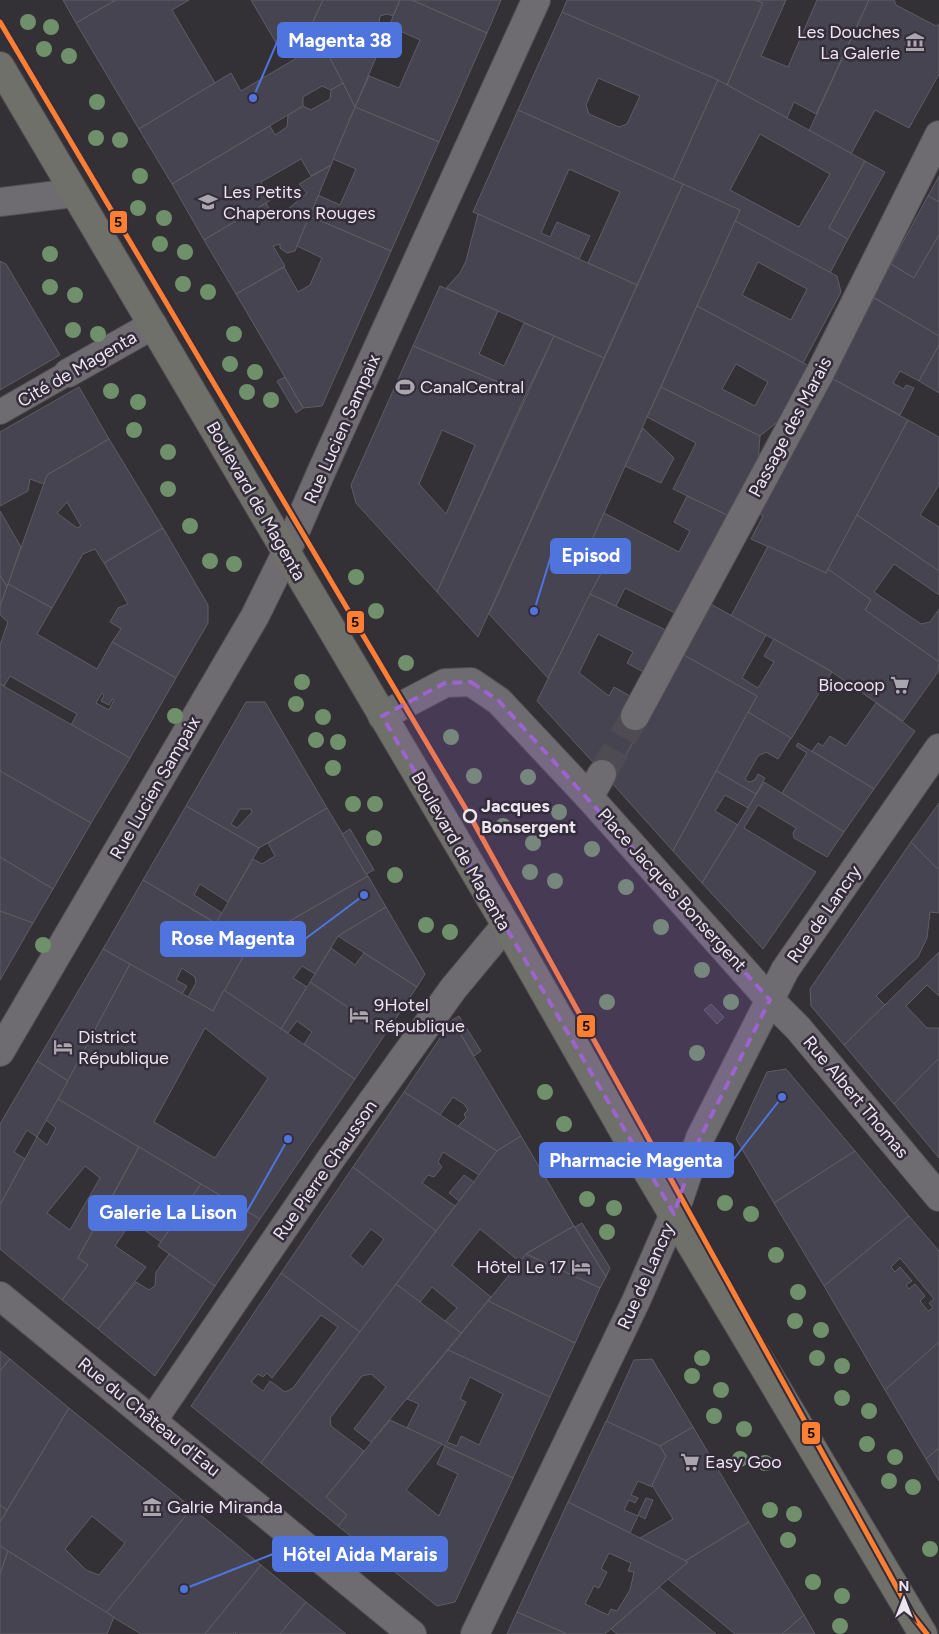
<svg xmlns="http://www.w3.org/2000/svg" width="939" height="1634" viewBox="0 0 939 1634" font-family="Figtree,sans-serif">
<style>
.building{fill:#464451;stroke:#5e5e64;fill-rule:evenodd}
.lines{fill:none;stroke-linecap:round;stroke-linejoin:round}
.minor-tunnel{stroke:#4e4b52;stroke-width:28;stroke-dasharray:28 14;stroke-linecap:butt}
.service-casing{stroke:#514e54;stroke-width:26}
.minor-casing{stroke:#514e54;stroke-width:30}
.primary-casing{stroke:#514e54;stroke-width:30}
.service{stroke:#6e6b71;stroke-width:24}
.minor{stroke:#6e6b71;stroke-width:28}
.primary{stroke:#6f706a;stroke-width:28}
.metro-1-casing{stroke:#342c3a;stroke-width:9}
.metro-1{stroke:#ff7f32;stroke-width:5}
.tree{fill:#6f906b}
.marked{fill:#9c64cd;fill-opacity:0.2;stroke:#9c64cd;stroke-width:4;stroke-dasharray:10 6;stroke-linejoin:round}
.stop-dot{fill:#342c3a;stroke:#eae5ee;stroke-width:2.5}
.labels{text-anchor:middle;stroke-width:5;stroke-linejoin:round;paint-order:stroke}
.poi-label{font-size:18px;fill:#eae5ee;stroke:#342c3a;text-anchor:start}
.street-label{font-size:18px;fill:#eae5ee;stroke:#342c3a}
.stop-label{font-size:18px;font-weight:bold;fill:#eae5ee;stroke:#342c3a;text-anchor:start}
.leader{fill:none;stroke:#5074de;stroke-width:2}
.callout-dot{fill:#5074de;stroke:#342c3a;stroke-width:2}
.callout{fill:#5074de;stroke:#5074de;stroke-width:2}
.callout-label{font-size:19px;text-anchor:middle;font-weight:bold;fill:#fff}
.line-badge{stroke:#342c3a;stroke-width:2}
.pale-badge-label{font-size:14px;text-anchor:middle;font-weight:bold;fill:#111}
</style>
<rect width="100%" height="100%" fill="#333036"/>
<g class="building">
<polygon points="63,0 116,0 76,23"/>
<polygon points="116,0 189,0 172,10 215,83 139,129 76,23"/>
<polygon points="251,0 323,0 312,24 278,46"/>
<polygon points="323,0 400,0 393,16 387,14 380,16 378,30 386,34 355,107 312,24"/>
<polygon points="400,0 412,0 487,33 439,142 355,107 369,76 399,88 420,40 389,26"/>
<polygon points="412,0 501,0 487,33"/>
<polygon points="567,0 756,0 763,3 727,85 562,12"/>
<polygon points="756,0 786,0 761,56 788,67 817,0 869,0 816,114 794,102 787,118 727,85 763,3"/>
<polygon points="869,0 894,0 896,5 936,26 939,24 939,74 909,128 875,110 851,154 809,131"/>
<path d="M562,12l156,68 -45,100 -155,-70zM598,78l42,18 -13,28 -8,3 -30,-13 -3,-9z"/>
<polygon points="312,24 343,83 331,90 322,86 303,97 303,106 172,184 139,129 231,73 241,91 295,59 297,54 288,39"/>
<path d="M718,80l147,81 -36,67 19,11 -18,34 -95,-52 5,-11 -67,-30zM760,134l70,40 -31,53 -69,-37z"/>
<polygon points="343,83 355,107 331,165 311,176 301,159 261,182 271,200 204,240 172,184 270,126 275,135 287,127 288,115 303,106 311,110 330,99 331,90"/>
<polygon points="355,107 439,142 391,251 309,216 318,195 340,205 356,169 333,159"/>
<polygon points="518,110 683,184 637,285 588,263 620,192 569,169 541,233 550,237 557,222 590,236 579,259 473,212"/>
<polygon points="865,161 885,172 848,239 829,228"/>
<polygon points="331,165 295,251 287,253 280,248 280,244 273,246 285,266 236,294 204,240 266,203 276,219 307,193 299,184"/>
<polygon points="939,176 939,202 928,196"/>
<polygon points="683,184 740,210 587,551 607,562 548,678 489,614"/>
<polygon points="928,196 939,202 939,235 914,278 891,264"/>
<polygon points="478,214 637,285 604,358 446,288 460,273 466,261"/>
<polygon points="309,216 391,251 322,406 303,408 236,294 284,267 298,292 310,285 322,258 297,246"/>
<path d="M735,221l102,55 4,16 -38,71 -106,-57zM758,262l49,27 -16,31 -49,-25z"/>
<polygon points="939,235 939,336 873,297 891,264 914,278"/>
<polygon points="0,261 6,264 60,355 0,390"/>
<polygon points="440,286 498,311 479,354 504,366 524,323 554,336 526,394 413,346"/>
<polygon points="874,298 939,336 939,345 919,381 900,371 893,383 904,389 906,385 914,388 900,415 831,378"/>
<path d="M697,306l112,60 -28,53 -21,17 -99,-49zM736,364l32,18 -13,24 -33,-17z"/>
<polygon points="554,336 604,358 478,637 437,592"/>
<polygon points="939,345 939,393 919,381"/>
<path d="M413,346l113,48 -89,198 -81,-89 -5,-18zM442,430l33,15 -29,69 -27,-30z"/>
<polygon points="285,377 303,408 296,413 277,381"/>
<polygon points="831,378 908,420 826,573 751,539 763,516 758,513"/>
<polygon points="79,387 109,439 47,475 44,484 30,479 28,491 0,506 0,432"/>
<polygon points="661,387 760,436 758,462 729,516 673,489 696,443 647,417"/>
<polygon points="908,420 939,437 939,485 920,515 939,527 939,571 857,515"/>
<polygon points="643,428 674,458 661,483 625,466"/>
<path d="M109,439l54,89 -59,35 -9,-14 -12,5 -31,54 -44,-24 39,-109zM67,502l14,24 -4,2 -20,-15z"/>
<polygon points="687,496 729,516 677,614 625,588 616,606 590,594 607,562 587,551 604,513 679,552 690,531 674,522"/>
<polygon points="0,511 21,547 7,587 0,575"/>
<polygon points="857,515 939,571 939,595 894,564 874,592 921,624 930,622 939,609 939,662 865,610 871,600 828,569"/>
<polygon points="163,528 208,605 208,623 176,678 112,642 121,629 110,622 118,608 128,604 104,563"/>
<polygon points="768,546 826,573 828,569 871,600 865,610 939,662 938,672 903,721 826,668 731,616"/>
<polygon points="0,575 7,587 0,606"/>
<path d="M8,584l44,24 -15,26 60,35 15,-27 64,36 -46,80 -59,-33 6,-11 -67,-38 -6,10 -4,-2v-39l8,-23 -8,-7v-9zM102,693l2,2 -3,6 8,4 3,-6 2,1 -5,10 -13,-7z"/>
<polygon points="590,594 668,631 645,673 627,663 633,652 598,634 579,673 609,696 614,687 632,697 645,723 611,782 537,701"/>
<polygon points="709,603 766,635 742,678 758,688 774,662 764,656 774,639 832,672 791,739 748,712 757,696 682,654"/>
<polygon points="682,654 757,696 673,851 611,782"/>
<polygon points="0,684 130,758 91,823 0,771"/>
<path d="M246,702h19l62,106 -68,40 -73,-42zM240,809h11l1,3 -15,16 -6,-4z"/>
<polygon points="876,703 915,731 874,789 812,751 818,743 823,746 830,736 846,746"/>
<polygon points="748,712 791,738 778,759 766,752 758,756 745,779 749,782 755,780 758,774 765,778 756,794 716,771"/>
<polygon points="798,743 874,789 844,832 782,793 807,753 796,746"/>
<polygon points="0,771 91,823 53,889 0,857"/>
<polygon points="716,771 756,794 748,808 725,795 715,811 738,825 702,883 673,851"/>
<polygon points="764,782 844,832 827,857 794,838 793,833 796,828 758,805 744,828 816,872 763,949 702,883"/>
<polygon points="939,803 939,870 911,842"/>
<polygon points="186,806 259,848 228,902 200,884 194,895 222,913 216,923 143,880"/>
<polygon points="327,808 368,876 250,944 216,923 253,859 262,864 275,856 268,843"/>
<polygon points="350,829 374,870 366,874 342,834"/>
<polygon points="911,842 939,870 939,913 930,912 927,938 918,957 876,996 885,1005 844,1045 811,1006 810,989"/>
<polygon points="0,857 53,889 33,923 0,911"/>
<polygon points="368,876 386,907 338,936 315,974 302,966 293,978 307,987 281,1029 224,990 250,944"/>
<polygon points="143,880 250,944 213,1011 188,997 196,983 195,977 182,968 176,980 187,986 182,994 103,949"/>
<polygon points="386,907 425,974 417,987 338,936"/>
<polygon points="0,911 33,923 0,980"/>
<polygon points="331,948 355,965 364,953 417,987 386,1033 310,982"/>
<polygon points="103,949 130,964 68,1081 37,1061"/>
<polygon points="939,952 939,996 927,985 906,1006 927,1028 939,1028 939,1058 894,1104 844,1045"/>
<path d="M130,964l83,47 11,-21 131,89 -95,140 -202,-120zM205,1028l63,50 -53,80 -61,-36z"/>
<polygon points="310,982 386,1033 355,1079 304,1044 312,1032 297,1021 288,1033 281,1029"/>
<polygon points="711,1004 724,1017 717,1024 704,1010"/>
<polygon points="459,1016 481,1051 474,1056 452,1020"/>
<polygon points="452,1020 521,1136 497,1151 458,1126 466,1118 464,1114 468,1110 464,1104 453,1097 440,1115 404,1092"/>
<polygon points="939,1058 939,1158 894,1104"/>
<polygon points="37,1061 68,1081 37,1137 27,1130 14,1152 25,1159 0,1205 0,1124"/>
<polygon points="786,1069 855,1151 774,1203 736,1139 767,1072"/>
<polygon points="404,1092 497,1151 479,1175 443,1152 438,1162 442,1167 434,1177 428,1175 422,1183 455,1206 436,1231 353,1167"/>
<path d="M58,1099l81,48 -61,111 10,7 -26,35 -62,-51v-44l37,-68 10,8 9,-17 -10,-8zM85,1166l15,12 -30,52 -23,-17z"/>
<polygon points="521,1136 574,1226 527,1253 520,1262 480,1229 452,1265 491,1297 461,1333 445,1321 457,1308 432,1287 420,1302 396,1284 497,1151"/>
<polygon points="139,1147 201,1184 161,1242 132,1221 115,1246 146,1267 98,1329 62,1300 88,1265 78,1258 100,1218 108,1224 110,1211 118,1207 119,1205 111,1199"/>
<polygon points="855,1151 909,1216 824,1286 774,1203"/>
<path d="M353,1167l83,64 -76,101 -79,-59zM371,1229l13,10 -21,28 -13,-11z"/>
<polygon points="464,1175 474,1182 459,1201 449,1193"/>
<polygon points="201,1184 260,1219 215,1286 158,1246"/>
<path d="M909,1216l30,35v91l-54,48 -61,-104zM900,1258l34,41 -5,4 4,5 -5,3 -8,-10 5,-5 -10,-12 -6,5 -3,-4 6,-4 -12,-14 -5,5 -4,-5z"/>
<polygon points="582,1223 610,1268 606,1277 575,1227"/>
<polygon points="574,1226 606,1277 600,1288 526,1254"/>
<polygon points="169,1254 215,1286 155,1376 98,1329 136,1282 149,1290 155,1286 156,1272"/>
<polygon points="526,1254 600,1288 575,1343 488,1301"/>
<path d="M281,1273l79,59 -99,131 -70,-57zM321,1315l17,12 -45,61 -8,4 -15,-11 -7,10 -12,-9 7,-8 5,3 4,-4 5,5z"/>
<polygon points="396,1284 461,1333 371,1442 354,1429 386,1387 371,1374 362,1376 330,1418 331,1426 364,1451 326,1497 347,1515 338,1526 261,1463"/>
<polygon points="488,1301 575,1343 550,1397 448,1350"/>
<polygon points="939,1342 939,1448 926,1459 885,1390"/>
<path d="M448,1350l102,47 -37,81 -106,-50 12,-24 -12,-5zM470,1377l33,17 -24,51 -18,-9 -4,10 -10,-4 19,-40 -6,-3z"/>
<polygon points="0,1351 10,1359 0,1371"/>
<polygon points="10,1359 69,1408 7,1510 0,1505 0,1371"/>
<polygon points="652,1359 693,1427 660,1446 606,1422 634,1360"/>
<path d="M69,1408l123,100 -86,105 -106,-67v-24zM92,1516l33,27 -26,32 -13,-5 -21,-21z"/>
<polygon points="390,1420 442,1444 406,1490 439,1516 458,1474 437,1464 445,1446 513,1478 455,1602 437,1606 338,1526 347,1515 326,1497"/>
<polygon points="606,1421 660,1446 666,1456 652,1487 638,1481 631,1495 638,1498 635,1503 629,1500 624,1510 638,1516 630,1533 568,1502"/>
<polygon points="693,1427 749,1522 685,1561 640,1538 673,1519 652,1485 666,1456 660,1446"/>
<polygon points="939,1448 939,1481 926,1459"/>
<polygon points="646,1498 653,1500 645,1519 638,1515"/>
<path d="M568,1502l120,60 -83,72h-38l-50,-22zM609,1553l22,10 -3,8 6,1 -4,18 -13,21 -6,-2 -3,6 -23,-11 9,-18 5,2 8,-16 -6,-3z"/>
<polygon points="0,1505 7,1510 0,1522"/>
<polygon points="192,1508 261,1565 205,1634 141,1634 106,1613"/>
<polygon points="749,1522 804,1615 782,1634 735,1634 668,1579 688,1562 685,1561"/>
<polygon points="0,1546 8,1551 0,1574"/>
<polygon points="8,1551 114,1617 107,1634 0,1634 0,1574"/>
<polygon points="261,1565 306,1602 280,1634 236,1634 235,1632 233,1634 205,1634"/>
<polygon points="659,1587 716,1634 617,1634 611,1629"/>
<polygon points="306,1602 346,1634 280,1634"/>
<polygon points="517,1612 567,1634 507,1634"/>
<polygon points="804,1615 815,1634 782,1634"/>
</g>
<g class="lines">
<polyline class="minor-tunnel" points="602,774 635,716"/>
<g class="service-casing">
<polyline id="service" points="0,412 68,373"/>
</g>
<g class="minor-casing">
<g id="minor">
<polyline points="0,202 73,193"/>
<polyline points="68,373 153,325"/>
<polyline points="382,716 445,683 471,682 499,701 589,797 770,1000 798,1028 939,1197"/>
<polyline points="635,716 821,371 939,135"/>
<polyline points="589,797 602,774"/>
<polyline points="0,1052 255,616 286,553 323,468 536,0"/>
<polyline points="0,1296 412,1634"/>
<polyline points="153,1420 330,1160 453,989 506,925"/>
<polyline points="475,1634 636,1301 674,1214 700,1138 785,970 939,748"/>
</g>
</g>
<g class="primary-casing">
<polyline id="primary" points="0,66 506,925 631,1144 923,1634"/>
</g>
<use href="#service" class="service"/>
<use href="#minor" class="minor"/>
<use href="#primary" class="primary"/>
<g class="metro-1-casing">
<polyline id="metro-1" points="0,22 470,816 912,1615 927,1634"/>
</g>
<use href="#metro-1" class="metro-1"/>
</g>
<g class="tree">
<circle cx="28" cy="22" r="8"/>
<circle cx="51" cy="27" r="8"/>
<circle cx="44" cy="49" r="8"/>
<circle cx="69" cy="56" r="8"/>
<circle cx="97" cy="102" r="8"/>
<circle cx="96" cy="138" r="8"/>
<circle cx="120" cy="140" r="8"/>
<circle cx="140" cy="176" r="8"/>
<circle cx="138" cy="208" r="8"/>
<circle cx="164" cy="218" r="8"/>
<circle cx="160" cy="244" r="8"/>
<circle cx="185" cy="252" r="8"/>
<circle cx="50" cy="254" r="8"/>
<circle cx="183" cy="284" r="8"/>
<circle cx="50" cy="287" r="8"/>
<circle cx="208" cy="292" r="8"/>
<circle cx="75" cy="295" r="8"/>
<circle cx="73" cy="330" r="8"/>
<circle cx="98" cy="334" r="8"/>
<circle cx="234" cy="334" r="8"/>
<circle cx="230" cy="364" r="8"/>
<circle cx="255" cy="372" r="8"/>
<circle cx="111" cy="391" r="8"/>
<circle cx="247" cy="392" r="8"/>
<circle cx="271" cy="400" r="8"/>
<circle cx="138" cy="402" r="8"/>
<circle cx="134" cy="430" r="8"/>
<circle cx="168" cy="452" r="8"/>
<circle cx="168" cy="489" r="8"/>
<circle cx="190" cy="526" r="8"/>
<circle cx="210" cy="561" r="8"/>
<circle cx="234" cy="564" r="8"/>
<circle cx="356" cy="577" r="8"/>
<circle cx="376" cy="611" r="8"/>
<circle cx="406" cy="663" r="8"/>
<circle cx="302" cy="682" r="8"/>
<circle cx="296" cy="704" r="8"/>
<circle cx="175" cy="716" r="8"/>
<circle cx="323" cy="717" r="8"/>
<circle cx="451" cy="737" r="8"/>
<circle cx="316" cy="740" r="8"/>
<circle cx="338" cy="742" r="8"/>
<circle cx="333" cy="768" r="8"/>
<circle cx="474" cy="776" r="8"/>
<circle cx="528" cy="777" r="8"/>
<circle cx="353" cy="804" r="8"/>
<circle cx="375" cy="804" r="8"/>
<circle cx="559" cy="812" r="8"/>
<circle cx="503" cy="826" r="8"/>
<circle cx="374" cy="838" r="8"/>
<circle cx="533" cy="843" r="8"/>
<circle cx="592" cy="849" r="8"/>
<circle cx="530" cy="872" r="8"/>
<circle cx="395" cy="875" r="8"/>
<circle cx="555" cy="881" r="8"/>
<circle cx="626" cy="887" r="8"/>
<circle cx="426" cy="925" r="8"/>
<circle cx="661" cy="927" r="8"/>
<circle cx="450" cy="932" r="8"/>
<circle cx="43" cy="945" r="8"/>
<circle cx="702" cy="970" r="8"/>
<circle cx="607" cy="1002" r="8"/>
<circle cx="731" cy="1002" r="8"/>
<circle cx="697" cy="1053" r="8"/>
<circle cx="545" cy="1092" r="8"/>
<circle cx="564" cy="1124" r="8"/>
<circle cx="587" cy="1199" r="8"/>
<circle cx="725" cy="1203" r="8"/>
<circle cx="614" cy="1208" r="8"/>
<circle cx="751" cy="1214" r="8"/>
<circle cx="607" cy="1232" r="8"/>
<circle cx="776" cy="1255" r="8"/>
<circle cx="798" cy="1292" r="8"/>
<circle cx="795" cy="1321" r="8"/>
<circle cx="821" cy="1330" r="8"/>
<circle cx="702" cy="1358" r="8"/>
<circle cx="817" cy="1358" r="8"/>
<circle cx="842" cy="1366" r="8"/>
<circle cx="692" cy="1376" r="8"/>
<circle cx="721" cy="1390" r="8"/>
<circle cx="842" cy="1398" r="8"/>
<circle cx="869" cy="1411" r="8"/>
<circle cx="714" cy="1416" r="8"/>
<circle cx="744" cy="1429" r="8"/>
<circle cx="867" cy="1444" r="8"/>
<circle cx="895" cy="1457" r="8"/>
<circle cx="740" cy="1459" r="8"/>
<circle cx="765" cy="1463" r="8"/>
<circle cx="889" cy="1481" r="8"/>
<circle cx="913" cy="1487" r="8"/>
<circle cx="770" cy="1510" r="8"/>
<circle cx="794" cy="1514" r="8"/>
<circle cx="788" cy="1540" r="8"/>
<circle cx="930" cy="1549" r="8"/>
<circle cx="813" cy="1582" r="8"/>
<circle cx="842" cy="1596" r="8"/>
<circle cx="840" cy="1626" r="8"/>
</g>
<path class="marked" d="M471,682l28,19 271,299 -70,138 -26,76 -292,-498 63,-33z"/>
<defs>
<g id="museum-bare" transform="scale(1.5)"><path d="M0-6L6-3V-2H-6V-3ZM-5-1h2V3h-2ZM-1-1h2V3h-2ZM3-1h2V3H3ZM-6 4H6V6H-6Z" fill="#aaa6ae" stroke="#342c3a" stroke-width="2.5" paint-order="stroke"/></g>
<g id="school-bare" transform="scale(1.5)"><path d="M0-5L7-2L0 1L-7-2ZM-4 1L0 2.5L4 1V4Q0 6-4 4Z" fill="#aaa6ae" stroke="#342c3a" stroke-width="2.5" paint-order="stroke"/></g>
<g id="stadium-bare" transform="scale(1.5)"><path d="M0-5a6.5 5 0 1 0 0 10a6.5 5 0 1 0 0-10ZM-3.5-1.8h7v3.6h-7Z" fill="#aaa6ae" stroke="#342c3a" stroke-width="2.5" paint-order="stroke"/></g>
<g id="supermarket-bare" transform="scale(1.5)"><path d="M-6-5.5h2.5l.6 2H6L4.5 2H-2.5L-4.4-4H-6ZM-1.5 3.2a1.3 1.3 0 1 0 .1 0ZM3 3.2a1.3 1.3 0 1 0 .1 0Z" fill="#aaa6ae" stroke="#342c3a" stroke-width="2.5" paint-order="stroke"/></g>
<g id="hotel-bare" transform="scale(1.5)"><path d="M-6-4.5h1.5V1H6V5H4.5V3h-9V5H-6ZM-4 0a1.8 1.8 0 1 1 3.6 0ZM.5 0V-2.5h3Q6-2.5 6 0Z" fill="#aaa6ae" stroke="#342c3a" stroke-width="2.5" paint-order="stroke"/></g>
</defs>
<g fill-rule="evenodd">
<use href="#museum-bare" x="915" y="42"/>
<use href="#school-bare" x="208" y="202"/>
<use href="#stadium-bare" x="405" y="387"/>
<use href="#supermarket-bare" x="900" y="685"/>
<use href="#hotel-bare" x="359" y="1015"/>
<use href="#hotel-bare" x="63" y="1047"/>
<use href="#hotel-bare" x="581" y="1267"/>
<use href="#supermarket-bare" x="690" y="1462"/>
<use href="#museum-bare" x="152" y="1507"/>
</g>
<circle class="stop-dot" cx="470" cy="816" r="6"/>
<g class="labels">
<g class="poi-label">
<text x="900" y="38" text-anchor="end">Les Douches<tspan x="900" dy="21">La Galerie</tspan></text>
<text x="223" y="198">Les Petits<tspan x="223" dy="21">Chaperons Rouges</tspan></text>
<text x="420" y="393">CanalCentral</text>
<text x="885" y="691" text-anchor="end">Biocoop</text>
<text x="374" y="1011">9Hotel<tspan x="374" dy="21">République</tspan></text>
<text x="78" y="1043">District<tspan x="78" dy="21">République</tspan></text>
<text x="566" y="1273" text-anchor="end">Hôtel Le 17</text>
<text x="705" y="1468">Easy Goo</text>
<text x="167" y="1513">Galrie Miranda</text>
</g>
<g class="street-label">
<text transform="translate(77 369) rotate(-30)" y="6">Cité de Magenta</text>
<text transform="translate(790 427) rotate(-62)" y="6">Passage des Marais</text>
<text transform="translate(342 429) rotate(-66)" y="6">Rue Lucien Sampaix</text>
<text transform="translate(256 501) rotate(60)" y="6">Boulevard de Magenta</text>
<text transform="translate(155 788) rotate(-60)" y="6">Rue Lucien Sampaix</text>
<text transform="translate(461 851) rotate(60)" y="6">Boulevard de Magenta</text>
<text transform="translate(672 890) rotate(48)" y="6">Place Jacques Bonsergent</text>
<text transform="translate(824 914) rotate(-55)" y="6">Rue de Lancry</text>
<text transform="translate(856 1097) rotate(50)" y="6">Rue Albert Thomas</text>
<text transform="translate(325 1170) rotate(-55)" y="6">Rue Pierre Chausson</text>
<text transform="translate(646 1276) rotate(-66)" y="6">Rue de Lancry</text>
<text transform="translate(149 1417) rotate(39)" y="6">Rue du Château d'Eau</text>
</g>
<g class="stop-label">
<text x="481" y="812">Jacques<tspan x="481" dy="21">Bonsergent</tspan></text>
</g>
</g>
<path class="leader" d="M253 98L278 40M534 611L551 556M364 895L305 939M782 1097L733 1160M288 1139L246 1213M184 1589L273 1554"/>
<g class="callout-dot">
<circle cx="253" cy="98" r="5"/>
<circle cx="534" cy="611" r="5"/>
<circle cx="364" cy="895" r="5"/>
<circle cx="782" cy="1097" r="5"/>
<circle cx="288" cy="1139" r="5"/>
<circle cx="184" cy="1589" r="5"/>
</g>
<g class="callout">
<rect x="278" y="23" width="123" height="34" rx="5"/>
<rect x="551" y="539" width="79" height="34" rx="5"/>
<rect x="161" y="922" width="144" height="34" rx="5"/>
<rect x="540" y="1143" width="193" height="34" rx="5"/>
<rect x="89" y="1196" width="157" height="34" rx="5"/>
<rect x="273" y="1537" width="174" height="34" rx="5"/>
</g>
<g class="callout-label">
<text x="340" y="47">Magenta 38</text>
<text x="591" y="562">Episod</text>
<text x="233" y="945">Rose Magenta</text>
<text x="636" y="1167">Pharmacie Magenta</text>
<text x="168" y="1219">Galerie La Lison</text>
<text x="360" y="1561">Hôtel Aida Marais</text>
</g>
<g class="line-badge">
<rect x="109" y="210" width="19" height="24" rx="5" fill="#ff7f32"/>
<rect x="346" y="610" width="19" height="24" rx="5" fill="#ff7f32"/>
<rect x="576" y="1014" width="20" height="24" rx="5" fill="#ff7f32"/>
<rect x="801" y="1421" width="20" height="24" rx="5" fill="#ff7f32"/>
</g>
<g class="pale-badge-label">
<text x="118" y="227">5</text>
<text x="355" y="627">5</text>
<text x="586" y="1031">5</text>
<text x="811" y="1438">5</text>
</g>
<g transform="translate(904 1599)" stroke="#342c3a" stroke-width="4" paint-order="stroke">
<path d="M0-4L9 19L0 12L-9 19Z" fill="#eae5ee"/>
<text y="-8" font-size="14" font-weight="bold" text-anchor="middle" fill="#eae5ee">N</text>
</g>
</svg>
